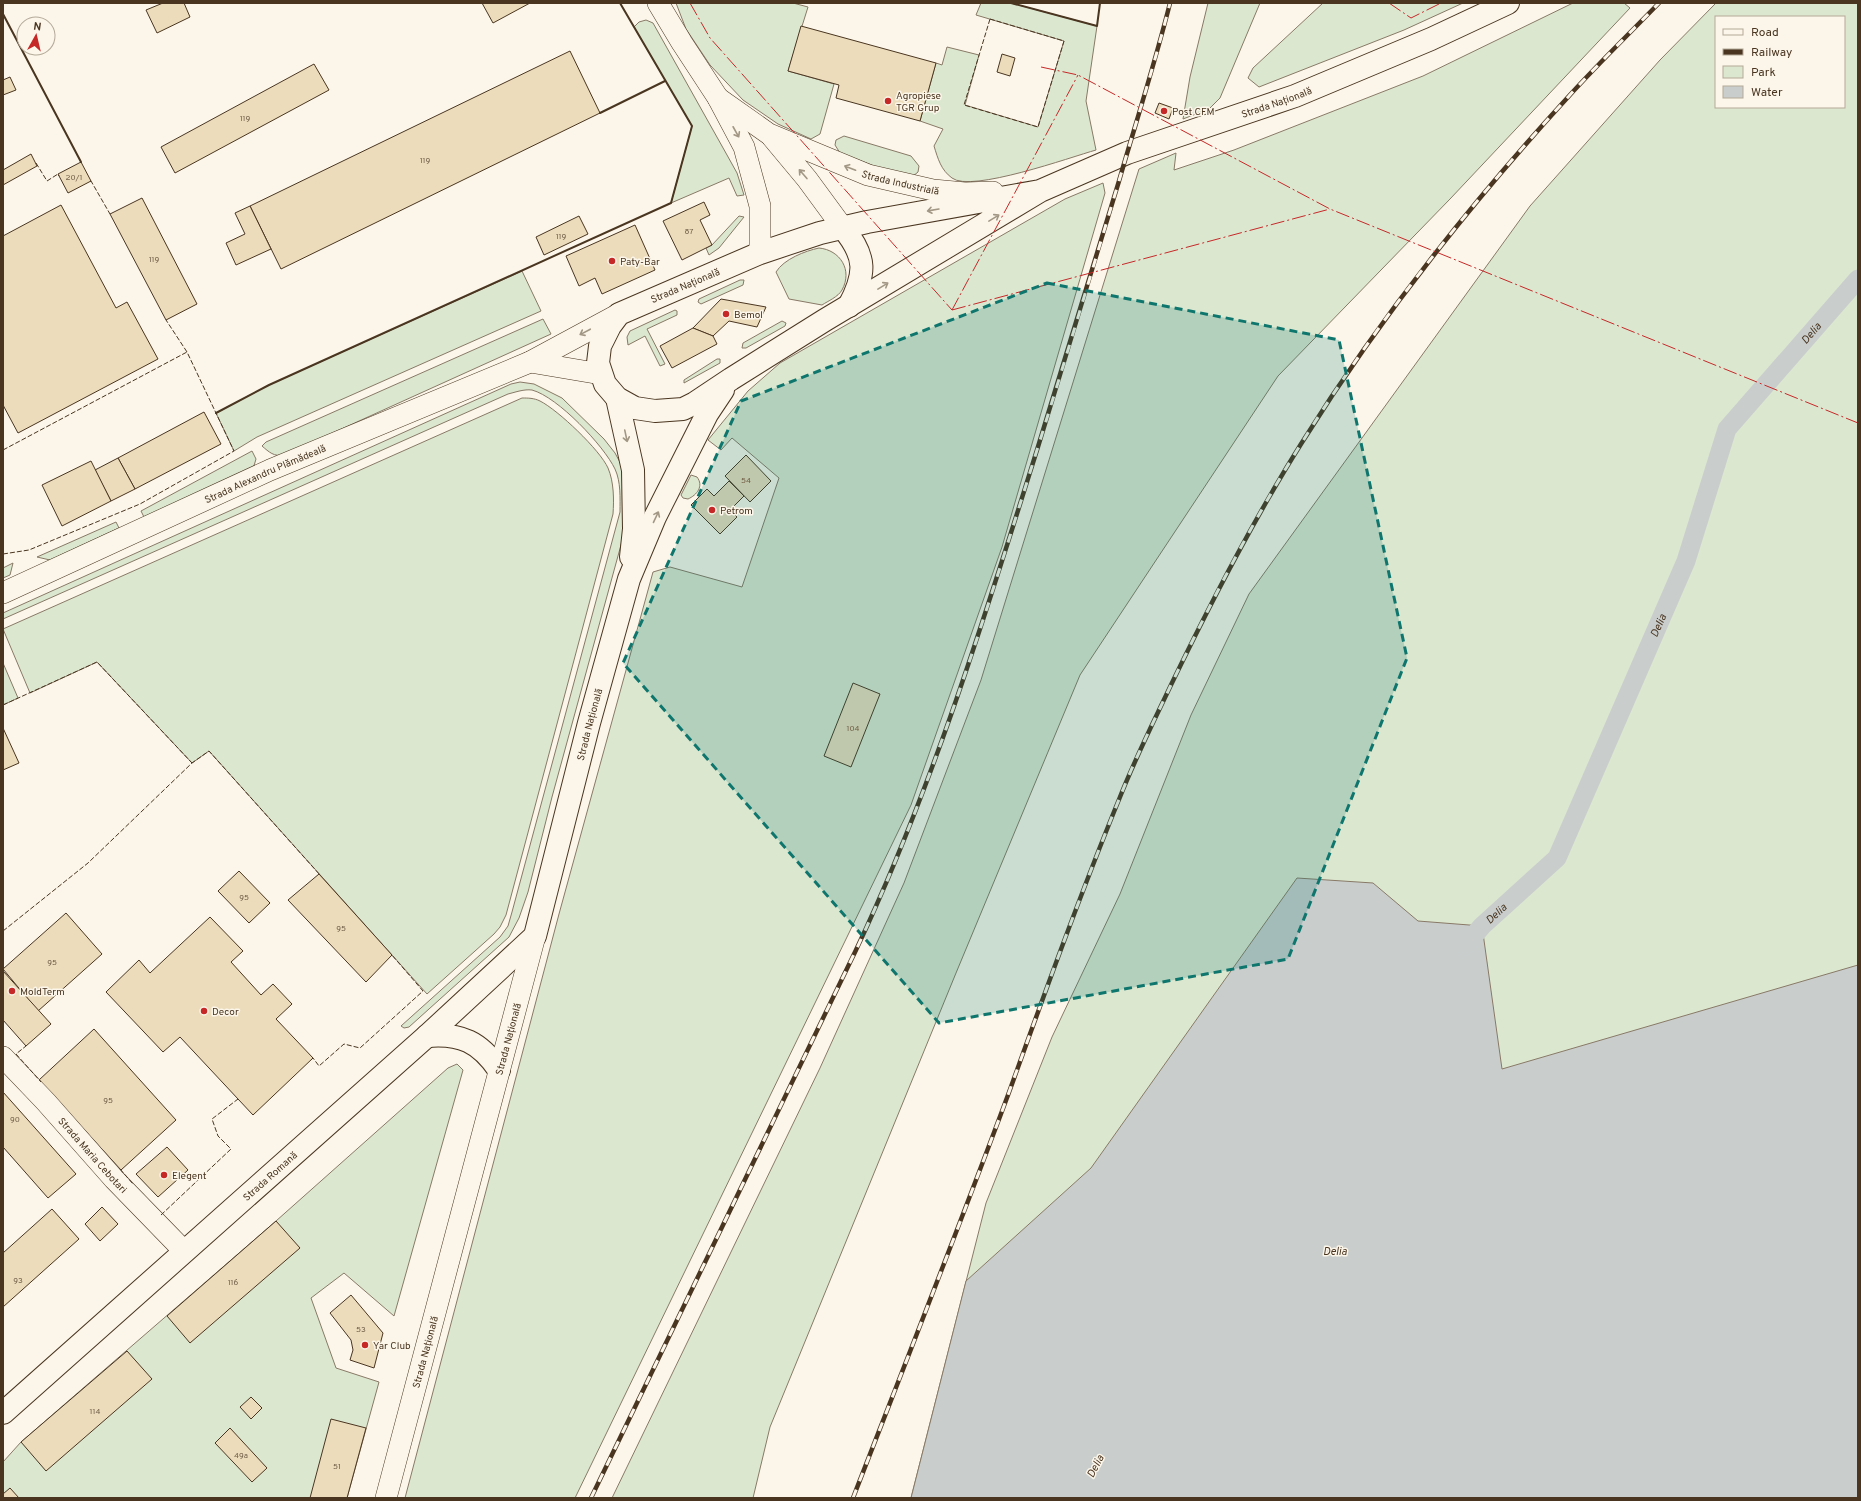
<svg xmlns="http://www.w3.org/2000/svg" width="1861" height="1501" viewBox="0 0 1861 1501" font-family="Overpass,sans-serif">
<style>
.green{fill:#dce7d0;stroke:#887966;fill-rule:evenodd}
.water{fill:#c9cecd;stroke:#887966}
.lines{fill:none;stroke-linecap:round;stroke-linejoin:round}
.canal{stroke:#c9cecd;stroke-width:19}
.building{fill:#ecdcbc;stroke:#4a3520}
.minor-casing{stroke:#4a3520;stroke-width:22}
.major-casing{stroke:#4a3520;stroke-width:24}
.minor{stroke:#fbf6e9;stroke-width:21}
.major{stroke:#fbf6e9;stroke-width:22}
.rail-casing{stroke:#4a3520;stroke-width:4.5}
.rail{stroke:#fbf6e9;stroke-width:3;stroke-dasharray:9;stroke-linecap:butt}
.fence{stroke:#4a3520;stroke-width:1;stroke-dasharray:5 2;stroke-linecap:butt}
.wall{stroke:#4a3520;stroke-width:2}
.power{stroke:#c62828;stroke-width:1;stroke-dasharray:14 3 2 3;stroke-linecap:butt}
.oneway{stroke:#a29684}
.marked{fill:#0f766e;fill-opacity:0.2;stroke:#0f766e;stroke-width:3;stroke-dasharray:8 5;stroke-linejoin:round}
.poi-dot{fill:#c62828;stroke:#fbf6e9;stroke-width:1.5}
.labels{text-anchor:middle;stroke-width:3;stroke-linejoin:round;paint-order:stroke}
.number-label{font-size:8px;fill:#725f47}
.poi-label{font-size:10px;fill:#4a3520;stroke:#fbf6e9;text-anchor:start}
.street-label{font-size:10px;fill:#4a3520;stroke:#fbf6e9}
.water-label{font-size:11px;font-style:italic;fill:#4a3520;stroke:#fbf6e9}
</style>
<rect width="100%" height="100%" fill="#fbf6e9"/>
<g class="green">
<polygon points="676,3 793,3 808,7 788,71 834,84 820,134 811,139 778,124 743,100 710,65 686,29"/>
<path d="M981,3h30l86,23 -11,75 10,49c-25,7 -125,43 -144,28 -11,-8 -14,-19 -18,-32l9,-17 -23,-8 16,-58 6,2 5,-18 32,8 -14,50 73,22 26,-86 -88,-26z"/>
<polygon points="1208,3 1260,3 1220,98 1209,109 1183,119 1190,77"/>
<polygon points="1323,3 1463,3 1404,30 1259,87 1248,78 1253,68"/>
<polygon points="1573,3 1624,3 1630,8 1450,199 1278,376 1080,675 956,973 770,1427 753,1498 612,1498 820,1068 904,883 981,680 1139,169 1176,153 1174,170 1234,150 1423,76"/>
<path d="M1716,3h142v1495h-947l75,-295 66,-166 68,-143 71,-179 58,-121 281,-388 130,-146zM1716,17h128v90h-128z"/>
<polygon points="646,20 653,23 727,155 737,173 744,195 737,196 729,178 671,203 692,126 634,27 639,22"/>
<polygon points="844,136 911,156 919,166 918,172 912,177 890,172 840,153 835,145 836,140"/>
<polygon points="1103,183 1105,193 1002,547 911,805 575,1498 405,1498 559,914 653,572 670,567 742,587 779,478 732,438 721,450 708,440 748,391 780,363 1065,199"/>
<polygon points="739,216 744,217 719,248 709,255 706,248 712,245"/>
<path d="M819,248c21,2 34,22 23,42 -4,7 -14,11 -20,15l-33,-6 -13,-27c8,-13 29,-21 43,-24z"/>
<polygon points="522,271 541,311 257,437 234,451 216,413 269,385"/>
<polygon points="740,280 744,280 743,285 701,304 698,302 699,299"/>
<polygon points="675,310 677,311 677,315 647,329 665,364 660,366 645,336 628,345 627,337 630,331"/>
<path d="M543,319l8,15 -267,121c-10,2 -15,-3 -22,-9l4,-4z"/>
<polygon points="782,321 786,323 785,326 746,348 742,348 743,343"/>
<polygon points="717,359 720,359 720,363 684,383 684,380"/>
<path d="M520,382l14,2 28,14 42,41 11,14 7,13 2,68 -72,263 -24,95 -9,26 -10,19 -100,90 -5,1 -3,-2 99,-89 8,-11 4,-14 108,-400c0,-14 1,-30 -5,-43 -11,-23 -57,-72 -83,-79 -8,-1 -16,2 -24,4l-505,225v-6l508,-229z"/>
<path d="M522,398c6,0 12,0 18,3 18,9 60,49 68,67 6,14 6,32 5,46l-107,401 -6,12 -6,7 -67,60 -218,-243 -17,12 -95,-101 -67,31 -27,-64z"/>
<polygon points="252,451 256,459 253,469 144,517 141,511"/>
<path d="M691,475l6,2c7,9 0,18 -9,22l-5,-1 -2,-3z"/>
<polygon points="116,522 119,528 50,560 37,557"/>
<polygon points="13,563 10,575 3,578 3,568"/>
<polygon points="3,663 18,698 3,705"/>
<polygon points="457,1064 463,1070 394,1316 344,1273 311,1298 336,1368 379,1382 347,1498 3,1498 3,1462 21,1442 276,1221 448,1068"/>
</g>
<polygon class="water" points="1297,878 1373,883 1418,921 1482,926 1502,1069 1858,965 1858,1498 911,1498 966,1281 1091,1168"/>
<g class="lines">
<path class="canal" id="s1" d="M1465,946l17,-20 75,-68 129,-297 41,-132 131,-150"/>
</g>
<g class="building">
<polygon points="163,3 184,3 190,17 157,33 146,10"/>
<polygon points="482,3 530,3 493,23"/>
<polygon points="801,26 936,63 920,121 836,98 839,85 788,71"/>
<polygon points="570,51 600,113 281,269 250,206"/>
<polygon points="1002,54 1015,58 1010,76 997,72"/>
<polygon points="314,64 329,90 175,173 161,147"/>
<polygon points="10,77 16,90 3,95 3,80"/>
<polygon points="1159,103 1173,108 1169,119 1155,113"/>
<polygon points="31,154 37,166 3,185 3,170"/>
<polygon points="81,162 91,181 68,193 58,174"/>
<polygon points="142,198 197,304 166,320 110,214"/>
<polygon points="704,202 710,215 700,220 712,245 682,260 663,221"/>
<polygon points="61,205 116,308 127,302 158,359 18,433 3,405 3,236"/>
<polygon points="250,206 271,249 236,265 226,243 245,234 235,213"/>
<polygon points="579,216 588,234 544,255 536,237"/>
<polygon points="635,225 655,270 602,294 595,278 579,286 566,256"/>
<polygon points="721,299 766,307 757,327 729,321 713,336 693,328"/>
<polygon points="693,328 713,336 717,344 672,368 660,346"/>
<polygon points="204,412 221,444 135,489 118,458"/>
<polygon points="746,455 771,481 750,502 725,476"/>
<polygon points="118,458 135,489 111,501 95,470"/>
<polygon points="91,461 111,501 62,526 42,485"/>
<polygon points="729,481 744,496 730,510 737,517 720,534 691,505 707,489 714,496"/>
<polygon points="853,683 880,694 851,767 824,756"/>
<polygon points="3,728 19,763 3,770"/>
<polygon points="239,871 270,903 249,923 218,891"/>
<polygon points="319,874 392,955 366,982 288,900"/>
<polygon points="66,913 102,954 38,1011 3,969"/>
<polygon points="210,917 243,951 231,962 261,995 273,984 292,1004 276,1019 313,1058 253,1115 180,1037 163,1052 106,992 139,960 150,973"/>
<polygon points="3,971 51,1024 26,1046 3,1020"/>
<polygon points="94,1029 176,1120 121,1170 39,1080"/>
<polygon points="3,1092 76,1174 48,1198 3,1147"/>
<polygon points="167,1147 188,1170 158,1197 136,1174"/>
<polygon points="102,1207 118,1224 100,1241 85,1224"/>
<polygon points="52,1209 79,1239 3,1307 3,1253"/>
<polygon points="276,1221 300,1248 190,1343 167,1316"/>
<polygon points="351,1295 383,1333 374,1368 350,1360 353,1350 351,1340 330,1313"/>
<polygon points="127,1351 152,1379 46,1471 21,1442"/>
<polygon points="251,1397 262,1408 251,1419 240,1407"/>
<polygon points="331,1419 366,1428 347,1498 310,1498"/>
<polygon points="230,1428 267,1468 252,1482 215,1443"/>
<polygon points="10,1488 19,1498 3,1498 3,1494"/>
</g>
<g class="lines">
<g class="minor-casing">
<g id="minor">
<polyline points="658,3 682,43 718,98 744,147 760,206 760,253"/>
<path id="s2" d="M718,98l51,36 99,41 65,15 32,3 28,-1"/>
<polyline points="772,137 807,179 843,228"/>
<polyline points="530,362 601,374"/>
<path id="s3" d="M3,593l267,-123 260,-108 89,-48"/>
<path id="s4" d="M3,1057l43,45 68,77 70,72"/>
<path id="s5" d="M386,1498l149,-562"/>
</g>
</g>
<g class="major-casing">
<g id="major">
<path id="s6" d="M1040,191l-173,31 -47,11 -60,20 -141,61 -9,12 -10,20 -2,17 7,21 12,14 18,10 20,3 28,-2 12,-6 36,-24 94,-59 215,-129 87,-38 168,-57 136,-57 77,-36"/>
<path d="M843,228c24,29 23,46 6,78"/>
<polyline points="617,398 633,470 634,529 631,557"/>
<path d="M427,1036c34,-3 53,6 72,34"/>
<path id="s7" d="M3,1413l424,-377 108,-100 54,-213 40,-144 26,-62 52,-103 16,-24"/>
</g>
</g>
<use href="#minor" class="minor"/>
<use href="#major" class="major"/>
<g class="rail-casing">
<g id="rail">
<path d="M591,1498l265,-548c76,-161 128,-331 181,-500 28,-89 55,-179 82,-269 17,-59 36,-118 51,-178"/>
<path d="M853,1498c52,-134 105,-268 155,-403 36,-100 72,-200 112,-298 15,-38 33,-74 50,-110 40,-83 82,-165 131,-243 78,-125 169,-240 268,-348 29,-32 60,-62 90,-93"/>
</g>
</g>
<use href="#rail" class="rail"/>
<g class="fence">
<polygon points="990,19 1064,41 1038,127 964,105"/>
<polyline points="36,163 47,181 58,174 59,176"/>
<polyline points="90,181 91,181 110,214"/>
<polyline points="3,450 187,352"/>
<polyline points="3,554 29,550 140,504 234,451 187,352 166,320"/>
<polyline points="3,705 97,662 192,763"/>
<polyline points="3,931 88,863 192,763 209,751 320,875"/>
<polyline points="25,1045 26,1046 16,1054 41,1082"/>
<polyline points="311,1060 313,1058 319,1066 344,1044 360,1048 423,991 391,954"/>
<polyline points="120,1169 133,1184"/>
<polyline points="161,1215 231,1149 218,1136 212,1119 238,1099 239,1100"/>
</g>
<g class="wall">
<polyline points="1011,3 1097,26 1100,3"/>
<polyline points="3,14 81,162"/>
<polyline points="600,113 665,81"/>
<polyline points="216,413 269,385 671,203 692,126 620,3"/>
</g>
<g class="power">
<polyline points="690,3 710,38 952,310"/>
<polyline points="1389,3 1411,18 1441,3"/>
<polyline points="1041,67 1078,75 1330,209 1858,423"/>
<polyline points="952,310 1330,209"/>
<polyline points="952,310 1078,75"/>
</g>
</g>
<defs><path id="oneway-shaft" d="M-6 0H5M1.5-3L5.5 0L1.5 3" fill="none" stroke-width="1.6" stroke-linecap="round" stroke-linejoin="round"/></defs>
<g class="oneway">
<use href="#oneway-shaft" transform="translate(736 132) rotate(61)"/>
<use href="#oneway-shaft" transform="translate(850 168) rotate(-159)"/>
<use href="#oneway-shaft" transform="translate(803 174) rotate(-131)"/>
<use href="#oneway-shaft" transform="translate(933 210) rotate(170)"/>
<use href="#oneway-shaft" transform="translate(994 218) rotate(-31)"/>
<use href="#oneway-shaft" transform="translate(883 286) rotate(-31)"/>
<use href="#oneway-shaft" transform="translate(585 332) rotate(152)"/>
<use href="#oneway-shaft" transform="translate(626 436) rotate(78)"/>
<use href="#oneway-shaft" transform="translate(656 517) rotate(-65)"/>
</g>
<path class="marked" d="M1047,283l292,57 68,318 -119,301 -349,64 -316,-360 118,-262z"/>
<g class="poi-dot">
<circle cx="888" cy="101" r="4"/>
<circle cx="1164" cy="111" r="4"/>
<circle cx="612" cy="261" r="4"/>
<circle cx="726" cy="314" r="4"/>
<circle cx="712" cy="510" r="4"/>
<circle cx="12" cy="991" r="4"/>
<circle cx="204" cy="1011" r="4"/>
<circle cx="164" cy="1175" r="4"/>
<circle cx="365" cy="1345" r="4"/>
</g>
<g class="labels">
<g class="number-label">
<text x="245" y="121">119</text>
<text x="425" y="163">119</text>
<text x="74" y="180">20/1</text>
<text x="689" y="234">87</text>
<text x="561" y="239">119</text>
<text x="154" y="262">119</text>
<text x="746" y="483">54</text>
<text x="853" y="731">104</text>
<text x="244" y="900">95</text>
<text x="341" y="931">95</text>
<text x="52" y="965">95</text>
<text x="108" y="1103">95</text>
<text x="15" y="1122">90</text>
<text x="18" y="1283">93</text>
<text x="233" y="1285">116</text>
<text x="361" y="1332">53</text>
<text x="95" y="1414">114</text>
<text x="241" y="1458">49a</text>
<text x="337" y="1469">51</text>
</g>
<g class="poi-label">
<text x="896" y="99">Agropiese<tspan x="896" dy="12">TGR Grup</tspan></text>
<text x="1172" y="115">Post CFM</text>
<text x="620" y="265">Paty-Bar</text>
<text x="734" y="318">Bemol</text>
<text x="720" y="514">Petrom</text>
<text x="20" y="995">MoldTerm</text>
<text x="212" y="1015">Decor</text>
<text x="172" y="1179">Elegent</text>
<text x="373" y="1349">Yar Club</text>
</g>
<g class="street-label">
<text dy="4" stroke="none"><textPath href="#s6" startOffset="1276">Strada Națională</textPath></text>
<text dy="4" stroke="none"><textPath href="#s2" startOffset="203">Strada Industrială</textPath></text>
<text transform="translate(685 285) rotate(-23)" y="4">Strada Națională</text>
<text dy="4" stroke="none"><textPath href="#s3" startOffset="288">Strada Alexandru Plămădeală</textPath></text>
<text dy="4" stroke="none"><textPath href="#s7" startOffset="933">Strada Națională</textPath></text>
<text dy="4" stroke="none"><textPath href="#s5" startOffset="475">Strada Națională</textPath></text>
<text dy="4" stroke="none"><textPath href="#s4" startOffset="133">Strada Maria Cebotari</textPath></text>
<text dy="4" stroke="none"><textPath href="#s7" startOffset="357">Strada Romană</textPath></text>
<text dy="4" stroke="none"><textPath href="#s5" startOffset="151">Strada Națională</textPath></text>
</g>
<g class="water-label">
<text dy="4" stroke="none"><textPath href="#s1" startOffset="717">Delia</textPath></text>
<text dy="4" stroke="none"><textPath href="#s1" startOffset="381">Delia</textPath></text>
<text dy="4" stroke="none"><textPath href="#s1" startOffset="45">Delia</textPath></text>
<text x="1335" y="1255">Delia</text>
<text transform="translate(1095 1466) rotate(-63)" y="4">Delia</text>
</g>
</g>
<rect width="1861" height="1501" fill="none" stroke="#4a3520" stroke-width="8"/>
<rect x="1715" y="16" width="130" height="92" fill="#fbf6e9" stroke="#b4a999"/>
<rect x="1723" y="29" width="20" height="6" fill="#fbf6e9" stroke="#b4a999"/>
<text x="1751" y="36" font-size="12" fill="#4a3520">Road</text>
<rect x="1723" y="49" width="20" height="6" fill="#4a3520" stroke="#b4a999"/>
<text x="1751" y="56" font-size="12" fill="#4a3520">Railway</text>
<rect x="1723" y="66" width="20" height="12" fill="#dce7d0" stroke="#b4a999"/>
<text x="1751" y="76" font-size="12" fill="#4a3520">Park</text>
<rect x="1723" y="86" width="20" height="12" fill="#c9cecd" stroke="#b4a999"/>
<text x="1751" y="96" font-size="12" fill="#4a3520">Water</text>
<g transform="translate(36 36) rotate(8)"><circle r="19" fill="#fbf6e9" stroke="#b4a999"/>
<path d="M0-3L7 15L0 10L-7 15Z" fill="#c62828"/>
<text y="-6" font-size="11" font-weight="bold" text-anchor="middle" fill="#4a3520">N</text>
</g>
</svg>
